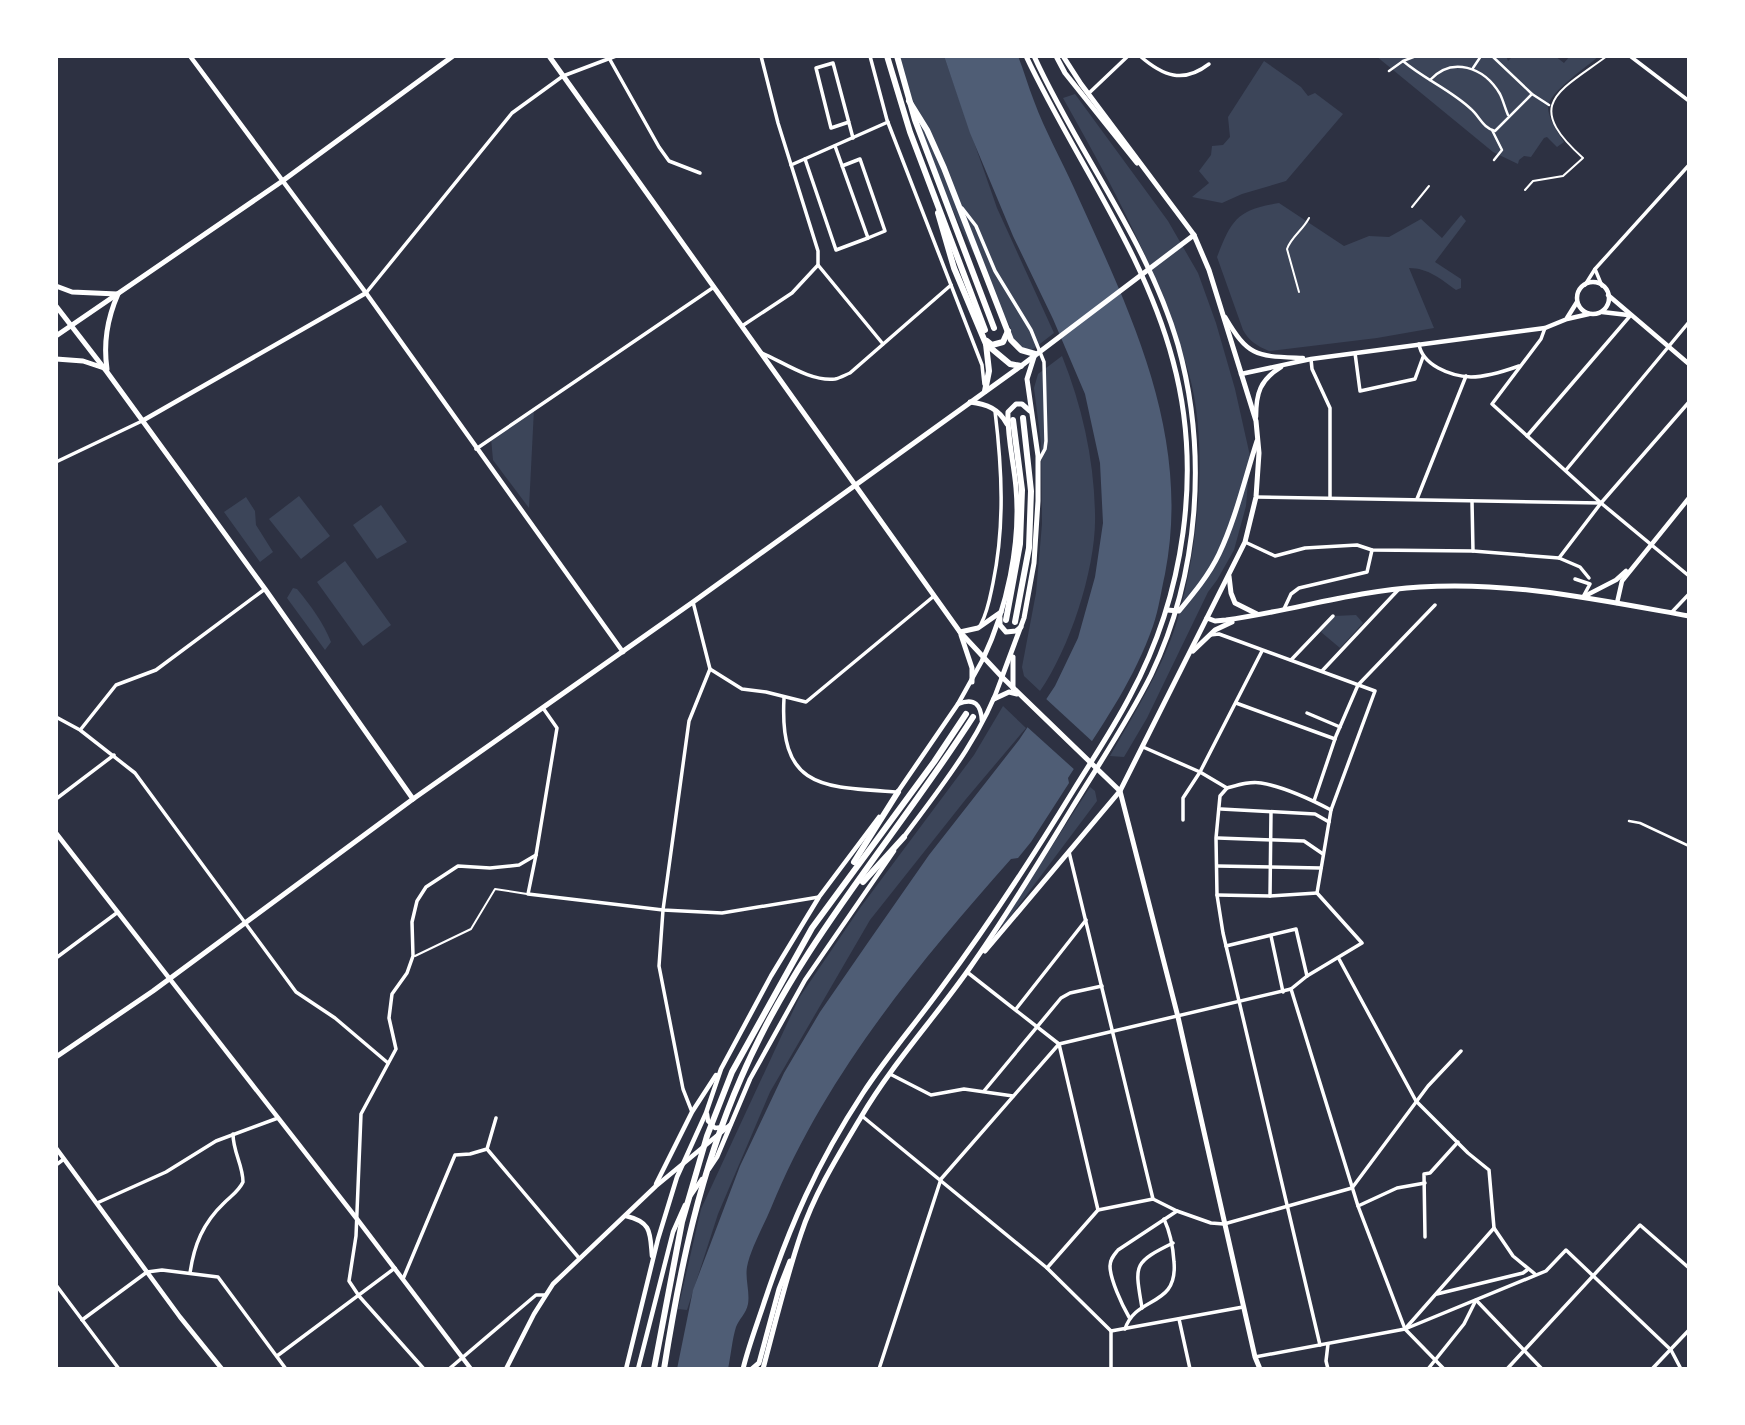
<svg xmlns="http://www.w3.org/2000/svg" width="1745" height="1425" viewBox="0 0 1745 1425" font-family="Cabin,sans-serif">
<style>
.green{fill:#3c4559}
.water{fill:#4f5d75}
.pier{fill:#2d3142}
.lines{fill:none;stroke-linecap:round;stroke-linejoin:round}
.service{stroke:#fff;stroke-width:2}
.pedestrian{stroke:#fff;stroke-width:2.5}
.minor{stroke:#fff;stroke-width:3.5}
.tertiary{stroke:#fff;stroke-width:4.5}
.secondary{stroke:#fff;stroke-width:5}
.trunk{stroke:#fff;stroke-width:6}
</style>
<rect width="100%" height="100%" fill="#2d3142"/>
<g class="green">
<path d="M900,56h44l53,152 57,125 -22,17 -14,-2 -7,-8v-11c-43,-88 -92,-176 -111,-273z"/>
<path d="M1376,56h130l2,5 5,-5h42l9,7 6,-7h29c-11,10 -50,36 -51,51 0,11 10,26 16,35l-7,5 -10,-10 -3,1 -13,19 -7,-1 -5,4 -1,4 -25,-12z"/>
<polygon points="1264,61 1301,87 1308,96 1315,93 1343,114 1286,181 1242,194 1222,203 1192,197 1209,183 1199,171 1211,155 1212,146 1223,145 1230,137 1228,117"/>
<path d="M1075,94l93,127 30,52 18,50 19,66 15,67 -4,50 -12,44 -17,30 -9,12 -61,126 -23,39 -14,-1c25,-44 54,-90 68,-138 18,-62 27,-146 18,-210 -4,-31 -15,-61 -26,-91 -28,-77 -67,-148 -107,-219z"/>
<path d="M1279,203l65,43 25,-10 20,1 32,-18 21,19 19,-23 5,6 -31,41 26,17v9l-5,2c-15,-11 -28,-22 -47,-22l25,60 -57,10 -108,13c-12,-5 -20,-10 -26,-21l-26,-73c15,-38 20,-47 62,-54z"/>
<path d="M1062,356c20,50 32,103 33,157 2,53 -25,135 -55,178l-16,-15 -2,-9 14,-74 6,-69 -1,-81 -7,-55 4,-14z"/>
<polygon points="534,409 529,508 493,460 491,438"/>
<polygon points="299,496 330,536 301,559 269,519"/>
<polygon points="246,497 255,511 256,525 273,552 260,562 224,512"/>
<polygon points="381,505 407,542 377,559 353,525"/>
<polygon points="345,561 391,625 363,646 317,582"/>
<path d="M293,588l4,1c14,17 26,33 34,53l-6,8 -38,-52z"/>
<polygon points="1356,615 1363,623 1340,648 1321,632 1334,616"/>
<polygon points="1003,706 1026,728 966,799 870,920 770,1092 718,1214 687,1310 678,1309 701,1209 799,998 860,908 974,755"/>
<polygon points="1090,787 1095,791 1097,801 1004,925 1001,925"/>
</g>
<path class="water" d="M944,56h74c6,15 10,30 16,45 11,30 27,58 40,87 56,124 118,246 91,386 -4,17 -6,35 -12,52 -20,57 -53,102 -85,152l1,5 -38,59 -13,16 -7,1c-94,106 -186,217 -240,349 -7,17 -21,42 -24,59 -2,12 3,25 1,37 -2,10 -9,15 -12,23 -4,13 -5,28 -8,42h-51l16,-79 47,-124 44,-93 36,-61 49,-71 60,-86 90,-115 36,-54 23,-48 17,-61 8,-54 -3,-60 -15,-69 -32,-75 -40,-83 -43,-103z"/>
<polygon class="pier" points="1044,697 1094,743 1076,771 1025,725"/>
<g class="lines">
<g class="service">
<path d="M1525,190l8,-9 30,-5 20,-18c-60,-54 -25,-66 24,-102"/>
<polyline points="1412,207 1429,186"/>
<path d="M1299,292l-12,-43c4,-12 16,-19 22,-31"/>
<polyline points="415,956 471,929 495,889 527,894"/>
</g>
<g class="pedestrian">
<polyline points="1492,56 1532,94"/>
<polyline points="1403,61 1416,56"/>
<polyline points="1473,68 1481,56"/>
<path d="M1389,71l14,-10c21,18 48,29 68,48 9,8 12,19 24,22l37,-37 17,11"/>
<path d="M1430,80c22,-24 54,-13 70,14 3,6 5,14 8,21"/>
<polyline points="1492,130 1502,150 1494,160"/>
<polyline points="1629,821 1640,823 1689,846"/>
</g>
<g class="minor">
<polyline points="870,56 887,120 982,365 984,384"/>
<path d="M1140,56c23,20 43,28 69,8"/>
<polyline points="1630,56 1689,101"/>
<polyline points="609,58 659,147 669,161 700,173"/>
<polyline points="1088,94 1128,56"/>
<polyline points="849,122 831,128 816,68 833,63 853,138"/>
<polyline points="835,146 868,238 885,231 860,159 842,166"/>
<polyline points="805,159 836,250 868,238"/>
<polyline points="791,165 888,122"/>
<polyline points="962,208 976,226 995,271 1031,330 1044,362 1046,441 1045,449 1039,460"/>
<polyline points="818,265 883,344"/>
<polyline points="1595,269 1602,286"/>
<polyline points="1585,285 1595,269 1689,165"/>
<polyline points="366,293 512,113 563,76 616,56"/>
<polyline points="742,326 792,293 818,265 818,251 778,123 761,56"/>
<polyline points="1545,328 1541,339 1492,404 1601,503 1689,576"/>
<path d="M1419,344c3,21 31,32 52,33 15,0 34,-6 48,-11"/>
<path d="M762,353c21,9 49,29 73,26 5,-1 10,-4 15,-6l101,-88"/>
<polyline points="1355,353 1360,391 1415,379 1423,357"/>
<polyline points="1311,359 1312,369 1330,408 1330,498"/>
<polyline points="1527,436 1630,316"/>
<polyline points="476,449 714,287"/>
<polyline points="56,462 142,421"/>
<polyline points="1566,470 1689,322"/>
<polyline points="1256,497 1601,503"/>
<polyline points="1417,499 1466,376"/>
<polyline points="1472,501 1473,551"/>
<polyline points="1245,542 1275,556 1305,548 1357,545 1372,550 1473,551 1559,558 1601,503 1689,402"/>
<polyline points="1559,558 1580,567 1589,578"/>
<polyline points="1575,579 1590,584 1584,595"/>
<polyline points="1284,609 1291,594 1299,588 1367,572 1372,550"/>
<polyline points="1671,613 1689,594"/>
<path d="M981,624c7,-13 9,-27 12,-41 12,-58 9,-114 2,-172"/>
<polyline points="1291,660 1333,616"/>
<polyline points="710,669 742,689 766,692 806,702 934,596"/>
<polyline points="1322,671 1399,589"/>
<path d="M784,698c-5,92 39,89 114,94"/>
<polyline points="1236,703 1335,739"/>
<polyline points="543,708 557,728 536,855 528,894 663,910 722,913 819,897"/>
<polyline points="1307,713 1340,727"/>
<polyline points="56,717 80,730 135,773 296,992 335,1018 388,1063"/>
<polyline points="81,729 116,685 156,670 265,589"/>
<path d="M1143,747l57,25 27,16c11,-3 23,-7 34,-5 24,4 49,16 70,27"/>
<polyline points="1227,788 1220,796 1216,838 1217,895 1223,933 1320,1345"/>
<polyline points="56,799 114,755"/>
<polyline points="1314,801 1336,736 1358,685 1435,605"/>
<polyline points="1221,809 1315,814 1329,822"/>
<polyline points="1183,820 1183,798 1200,772 1262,651"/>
<polyline points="1218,838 1304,841 1323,854"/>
<polyline points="1069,852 1153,1199"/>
<polyline points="1217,866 1321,868"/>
<polyline points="1217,895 1270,896 1317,893"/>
<polyline points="1270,896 1271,812"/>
<polyline points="1271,936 1283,992"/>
<polyline points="1226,946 1296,929 1307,976"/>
<polyline points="56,958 118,912"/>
<polyline points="1339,959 1416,1101 1468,1153 1489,1170 1494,1228 1513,1256 1535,1274"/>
<polyline points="967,972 1059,1044 1098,1210"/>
<polyline points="1291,989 1358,1206 1405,1329 1444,1369"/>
<polyline points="1016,1009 1086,920"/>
<polyline points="890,1074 931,1095 964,1089 1013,1096"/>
<polyline points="984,1091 1061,998 1070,993 1102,986"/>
<polyline points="692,1112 683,1089 659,966 663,910 689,721 710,669 693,602"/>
<polyline points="862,1116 1047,1268 1111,1331 1111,1369"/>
<polyline points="487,1149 579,1258"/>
<polyline points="56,1165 64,1159"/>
<polyline points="97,1203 166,1172 216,1141 278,1118"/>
<polyline points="1358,1206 1397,1188 1425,1183"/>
<polyline points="1425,1237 1424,1174 1430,1173 1458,1142"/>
<polyline points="1047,1268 1098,1210 1153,1199 1177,1211 1211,1223 1224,1224 1352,1188 1428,1086 1461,1051"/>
<path d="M190,1273c4,-28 13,-50 34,-70 7,-7 15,-12 19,-21 0,-17 -10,-30 -10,-48"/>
<polyline points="403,1279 455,1155 470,1154 487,1149 496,1118"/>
<polyline points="56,1285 119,1369"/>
<polyline points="1437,1294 1523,1273 1527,1270"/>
<polyline points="1476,1300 1542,1369"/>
<path d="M1142,1308c-7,-43 -10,-45 31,-65"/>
<path d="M1129,1317c-7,-12 -19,-38 -19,-51 0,-7 4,-11 8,-16l59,-39"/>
<polyline points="1179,1319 1190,1369"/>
<polyline points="82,1320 147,1272 162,1270 218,1277 286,1369"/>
<path d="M1125,1329c11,-34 53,-21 49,-67 -1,-16 -3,-28 -10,-43"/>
<polyline points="1405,1329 1546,1271 1566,1250 1671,1350 1681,1369"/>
<polyline points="1111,1331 1243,1307"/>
<polyline points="277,1356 395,1268"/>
<polyline points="1255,1357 1405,1329 1494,1228"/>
<polyline points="424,1369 359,1296 349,1281 356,1236 361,1114 396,1049 389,1018 392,994 407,973 413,956 412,922 417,901 426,887 458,866 490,868 519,865 536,855"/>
<polyline points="449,1369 536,1295 545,1295"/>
<polyline points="879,1369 941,1179 1059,1044 1291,989 1307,976 1362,943 1317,893 1331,810 1375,691 1219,634 1210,635"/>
<polyline points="1328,1369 1326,1361 1328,1344"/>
<polyline points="1428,1369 1464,1324 1475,1302"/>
<polyline points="1507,1369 1640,1225 1689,1268"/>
<polyline points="1652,1369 1689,1330"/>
</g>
<g class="tertiary">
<polyline points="190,56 366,293 623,652"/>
<circle cx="1593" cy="298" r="16"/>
<polyline points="1608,295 1689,364"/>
<polyline points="1602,312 1628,315"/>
<path d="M1225,317c24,41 32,39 78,41"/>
<polyline points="1567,318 1577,302"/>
<polyline points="1241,374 1311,359 1545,328 1567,319 1589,314"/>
<path d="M1256,417c0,-24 4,-37 25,-50"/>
<polyline points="142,421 366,293"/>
<polyline points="1583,597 1616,580 1626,571"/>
<polyline points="1617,603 1622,581 1689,498"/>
<path d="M958,704c17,-7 23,1 24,17"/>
<polyline points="897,793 958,704 983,659"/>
<polyline points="56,833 357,1219 471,1369"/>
<path d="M903,838c37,-50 79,-101 99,-161"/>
<polyline points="707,1114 708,1121 715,1128 724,1127"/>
<polyline points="56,1148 180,1317 222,1369"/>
<polyline points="709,1169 717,1157 750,1079 805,980 894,851"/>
<polyline points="656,1184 692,1112 716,1075"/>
<polyline points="691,1195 702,1179"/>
<path d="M626,1216c26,6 24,17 26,40"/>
<polyline points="506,1369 534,1314 553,1284 656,1186 730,1125"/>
<polyline points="626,1369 658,1239 677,1177 706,1113 721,1069 771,976 819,897 879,817"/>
<polyline points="638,1369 673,1232 685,1205"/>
</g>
<g class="secondary">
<polyline points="549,56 960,632 1002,677 1120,791 1178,1017 1255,1357 1260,1369"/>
<polyline points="1056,56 1065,73 1137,163"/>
<polyline points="56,286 72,292 117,294"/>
<polyline points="56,306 107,372 265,589 413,799"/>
<polyline points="56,336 281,182 453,56"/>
<polyline points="56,359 83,361 104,368"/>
<path d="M107,369c-4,-27 0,-50 11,-75"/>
<path d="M970,402c17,2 29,7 37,22"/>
<polyline points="1229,576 1231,593 1235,603 1257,614"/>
<path d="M1167,610l12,1c15,-18 30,-36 40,-57 17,-36 26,-76 38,-113"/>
<polyline points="1000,618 1000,625 1006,632 1016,631 1021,627"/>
<path d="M1207,618l8,3 11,-1c65,-9 128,-29 194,-33 91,-6 180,13 269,29"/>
<polyline points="960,632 978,628 1001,612"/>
<polyline points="961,635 972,668 972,682"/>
<polyline points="1193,651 1215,630 1232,622"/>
<polyline points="1013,657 1013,688"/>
<path d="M983,659c24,-51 38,-115 33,-171 -2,-25 -9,-51 -8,-76l8,-8h6l8,7"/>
<polyline points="1002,677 1024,618 1034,563 1038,501 1038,456 1027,379 1034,357"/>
<polyline points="994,699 1009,692 1017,694"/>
<polyline points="985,951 1120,791 1245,542 1256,497 1259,453 1256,421 1209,270 1194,235 1081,84 1063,56"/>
<polyline points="56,1057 153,991 413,799 693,602 1021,366 1194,235"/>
<path d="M743,1369c5,-21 13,-42 20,-63 26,-79 54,-143 100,-213 24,-37 53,-70 79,-106 47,-63 90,-129 131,-196 19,-31 40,-62 57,-95 54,-100 73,-224 43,-335 -29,-110 -99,-203 -147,-305"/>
<polyline points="752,1369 759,1363 779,1289 790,1261"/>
<path d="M763,1369c12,-45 23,-91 38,-135 13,-40 38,-80 60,-117 31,-53 73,-98 108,-148 37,-52 70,-107 103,-161 27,-44 56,-87 79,-133 48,-101 57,-222 27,-330 -30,-104 -100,-192 -144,-289"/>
</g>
<g class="trunk">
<polyline points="887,56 910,132 985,330"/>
<polyline points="897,56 915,120 994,328"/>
<polyline points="909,101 927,130 944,168 1011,340 1021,350 1035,354"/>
<polyline points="938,213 954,268 986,344 1010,364 1021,366"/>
<polyline points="987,341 992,345 1003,342 1008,331"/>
<polyline points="985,391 989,371 986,344"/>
<polyline points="1006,620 1020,544 1022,490 1013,420"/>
<polyline points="1015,622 1029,548 1031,491 1023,418"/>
<polyline points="854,862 898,792"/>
<polyline points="863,882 904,837"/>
<polyline points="654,1369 682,1222 707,1136 732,1072 812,928 934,762 966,714"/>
<path d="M664,1369c16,-101 36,-197 77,-291 56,-132 155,-241 232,-361"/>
</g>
</g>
<rect width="1745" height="1425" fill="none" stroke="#ffffff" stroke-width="116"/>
</svg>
